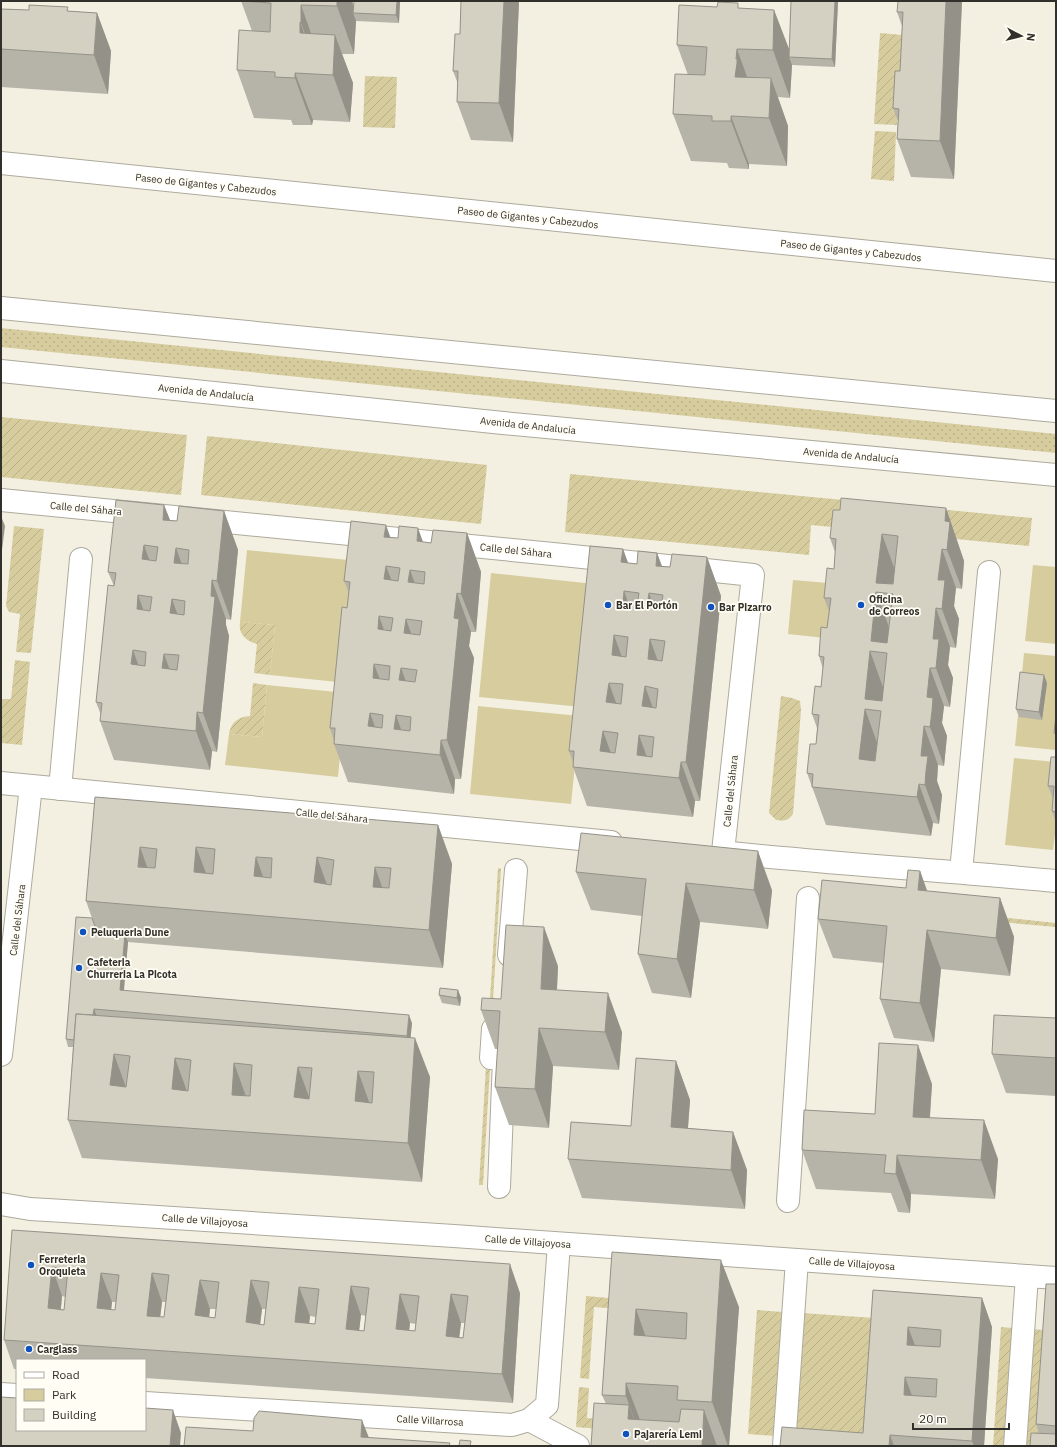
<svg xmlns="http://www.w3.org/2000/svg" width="1057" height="1447" viewBox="0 0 1057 1447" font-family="'IBM Plex Sans',sans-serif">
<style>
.grass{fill:url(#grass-dots)}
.park{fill:#d6cc9e}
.garden{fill:url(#garden-furrows)}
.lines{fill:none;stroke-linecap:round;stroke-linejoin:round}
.minor-casing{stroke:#adaa9c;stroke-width:24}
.major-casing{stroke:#adaa9c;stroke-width:24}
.minor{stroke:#fff;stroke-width:22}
.major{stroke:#fff;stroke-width:22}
.wall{fill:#b6b4a8;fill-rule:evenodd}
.shaded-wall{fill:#949288}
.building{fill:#d4d1c3;stroke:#949288;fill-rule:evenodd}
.poi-dot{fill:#1052bd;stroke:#fffdf4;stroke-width:1.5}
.labels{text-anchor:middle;stroke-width:3.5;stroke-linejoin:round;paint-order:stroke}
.street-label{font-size:10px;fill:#31302b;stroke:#fffdf4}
.poi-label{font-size:10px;font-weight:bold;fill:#31302b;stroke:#fffdf4;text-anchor:start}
</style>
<defs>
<pattern id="grass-dots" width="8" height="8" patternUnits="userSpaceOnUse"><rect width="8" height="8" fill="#d6cc9e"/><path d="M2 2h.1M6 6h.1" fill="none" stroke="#b8b088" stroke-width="1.8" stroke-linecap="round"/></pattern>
<pattern id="garden-furrows" width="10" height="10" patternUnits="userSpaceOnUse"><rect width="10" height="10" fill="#d6cc9e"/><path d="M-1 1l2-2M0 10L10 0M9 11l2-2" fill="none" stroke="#b8b088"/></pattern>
</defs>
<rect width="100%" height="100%" fill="#f3f0e2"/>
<polygon class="grass" points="1,328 1056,434 1056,453 1,347"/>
<g class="park">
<polygon points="247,550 359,561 347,683 270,675 275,625 240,622"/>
<polygon points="1033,565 1056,567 1056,644 1025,641"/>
<polygon points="491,573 594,584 581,707 479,697"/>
<polygon points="793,580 840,584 834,639 788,634"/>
<polygon points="1024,653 1056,656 1056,750 1015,746"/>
<polygon points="267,685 346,693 338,777 225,765 229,734 262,737"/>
<polygon points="478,706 580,716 571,804 470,794"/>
<polygon points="1014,758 1056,762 1056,827 1053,850 1005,845"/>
</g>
<g class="garden">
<polygon points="880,33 902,35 897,125 874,124"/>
<polygon points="365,76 397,77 395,128 363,127"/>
<polygon points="875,131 896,132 894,181 871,179"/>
<polygon points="1,417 187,435 181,495 1,477"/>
<polygon points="207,436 487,465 481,524 201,495"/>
<polygon points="570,474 1032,518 1029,546 811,525 809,555 565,532"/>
<polygon points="14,526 44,529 31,653 16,652 20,614 9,612 6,606"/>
<path d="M240,622l35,3 -5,50 -16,-2 3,-29c-11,-3 -19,-10 -17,-22z"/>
<polygon points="15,660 30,662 22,745 1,743 1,699 11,699"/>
<path d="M253,683l14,2 -5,52 -33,-3c2,-12 9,-17 21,-18z"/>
<path d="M781,696l11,2 8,3 1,9 -8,104c-5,7 -9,7 -17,6l-7,-7z"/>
<polygon points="498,868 501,869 492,1016 489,1016"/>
<polygon points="979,915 1056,923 1056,927 978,920"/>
<polygon points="486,1066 490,1067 483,1185 479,1185"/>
<polygon points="586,1296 620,1299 619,1309 594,1307 589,1379 580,1378"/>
<polygon points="757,1310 783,1312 774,1436 748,1434"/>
<polygon points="802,1313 875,1318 866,1446 823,1446 793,1444"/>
<polygon points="1001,1327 1013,1328 1005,1446 993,1446"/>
<polygon points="1032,1329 1054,1331 1045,1446 1024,1446"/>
<polygon points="579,1387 589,1388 587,1418 612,1420 610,1430 576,1427"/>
</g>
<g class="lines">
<g class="minor-casing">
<g id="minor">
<polyline points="1,163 1056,271"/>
<polyline points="1,500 563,555 753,575 723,852"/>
<polyline points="1,783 611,842"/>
<polyline points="60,789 81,559"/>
<path d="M730,853c109,11 218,18 326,28"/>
<polyline points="961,872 989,572"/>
<polyline points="509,955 516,870"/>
<polyline points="1,1055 31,786"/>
<polyline points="499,1187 504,1059 491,1058 493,1029 502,1031 503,1021"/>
<polyline points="788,1201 808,898"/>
<polyline points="1,1204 30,1209 64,1211 454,1236 1056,1278"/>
<polyline points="1,1394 17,1395"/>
<polyline points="145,1403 512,1425 529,1420 547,1405 559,1244"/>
<polyline points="529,1420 578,1446"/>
<polyline points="784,1446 797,1260"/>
<polyline points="1015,1446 1027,1276"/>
</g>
</g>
<g class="major-casing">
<g id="major">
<polyline points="1,308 1056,411"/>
<polyline points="1,371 503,423 1056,475"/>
</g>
</g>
<use href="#minor" class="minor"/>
<use href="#major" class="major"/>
</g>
<g class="wall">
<polygon points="241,1 352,1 353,6 400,1 399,23 356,21 354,54 342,54 353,83 350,122 313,120 312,125 293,125 291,120 254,118 237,70 252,31"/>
<polygon points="461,1 519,1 513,142 471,140 457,102 458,84 453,71 460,34"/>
<polygon points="838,1 835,67 792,65 790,98 778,97 788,126 787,166 749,164 749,169 729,168 727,163 691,161 673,114 688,75 677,45 717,7 774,10 789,49"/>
<polygon points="962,1 954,179 911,177 897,139 898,121 893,108 900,71 902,26 897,12"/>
<polygon points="1,9 29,10 69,11 97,13 111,51 108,94 1,87"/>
<polygon points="164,505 170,520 177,521 224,511 238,550 231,620 226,619 226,625 229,636 217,752 212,751 210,770 114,760 100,721 101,715 96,702 114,586 108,572"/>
<polygon points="946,508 964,561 962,589 956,588 954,606 959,619 956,648 950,647 948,665 953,678 950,707 944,706 942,723 947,736 944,766 938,765 937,781 942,795 939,824 933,823 931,836 826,825 807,773 816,744 817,728 812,714 821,687 823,669 819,656 827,628 829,611 824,598 834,569 835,552 830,538 840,510"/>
<polygon points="467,533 481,572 476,632 471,632 469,646 474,658 461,779 455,779 454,794 348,782 334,744 334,741 330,728 347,608 349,593 344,581 390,538 431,543"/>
<polygon points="623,549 628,563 637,564 657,553 662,566 670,567 707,557 721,596 700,801 695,801 693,817 587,806 573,767 573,762 569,751"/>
<polygon points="1047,683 1042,720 1019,717 1016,709"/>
<polygon points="1056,757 1056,823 1052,811 1053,799 1048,786"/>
<polygon points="95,797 438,825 452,864 443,968 128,942 124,991 412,1023 410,1038 430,1077 422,1182 82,1158 68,1120 73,1047 68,1047 66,1039 92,918 86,901"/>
<polygon points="920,871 927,891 1000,898 1014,937 1010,976 941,969 934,1042 894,1038 880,999 884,963 833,958 818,919 906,888"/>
<polygon points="576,872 772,890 768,929 700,922 691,998 652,993 638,954 642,916 591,910"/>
<polygon points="558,966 557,990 622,1032 619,1070 553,1066 549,1128 509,1125 495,1087 498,1049 495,1049 481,1010"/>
<polygon points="458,990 461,998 460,1006 442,1003 439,995"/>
<polygon points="1056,1018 1056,1096 1006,1093 992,1054"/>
<polygon points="676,1061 690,1100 688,1128 733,1132 747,1170 745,1209 582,1198 568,1159 631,1126"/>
<polygon points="932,1084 930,1118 998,1159 995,1199 911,1194 910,1213 898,1212 891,1193 816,1189 802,1150 875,1114"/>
<path d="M12,1230l508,63 -7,110 -368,-25v-18h-128v9h-3l-10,-29zM62,1296l3,1 -1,13 -3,-1zM112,1302h4l-1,8h-4zM162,1302h4l-2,15h-4zM210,1309h6l-1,9 -6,-1zM262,1309h4l-2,16 -4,-1zM361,1315l5,1 -2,15 -5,-1zM310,1316l6,1 -1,7h-6zM410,1323l6,1 -1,7 -6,-1zM461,1323h4l-2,15 -4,-1z"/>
<polygon points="612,1252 739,1307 729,1446 591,1446 606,1404 602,1395"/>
<polygon points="1056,1284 1056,1446 1039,1433 1036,1424"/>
<polygon points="873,1290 982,1298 992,1327 984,1446 780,1446 863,1433"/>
</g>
<g class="shaded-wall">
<polygon points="337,1 352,1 356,13 353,13 356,21 354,54 337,6"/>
<polygon points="397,1 400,1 399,23 396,15"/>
<polygon points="504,1 519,1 513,142 499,103"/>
<polygon points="835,1 838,1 835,67 832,59"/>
<polygon points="946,1 962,1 954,179 940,141"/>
<polygon points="301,5 318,53 318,70 301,23"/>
<polygon points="774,10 792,57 789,57 792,65 790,98 773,50"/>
<polygon points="97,13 111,51 108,94 94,55"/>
<polygon points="300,22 317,70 300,33"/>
<polygon points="335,35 353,83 350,122 333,75"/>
<polygon points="737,49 754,96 735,77"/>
<polygon points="295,73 313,120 312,125 295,78"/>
<polygon points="771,78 788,126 787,166 769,118"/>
<polygon points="731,116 749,164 749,169 731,121"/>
<polygon points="164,505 179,543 176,548 190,587 174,563 163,520"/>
<polygon points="946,508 964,561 962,589 947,550 945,521"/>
<polygon points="224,511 238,550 231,620 217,581"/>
<polygon points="1,516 5,526 1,558"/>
<polygon points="386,525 400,564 384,537"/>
<polygon points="418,528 432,567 417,541"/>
<polygon points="467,533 481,572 476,632 461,594"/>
<polygon points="882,534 896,573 893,594 876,583"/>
<polygon points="144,545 158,584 142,559"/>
<polygon points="623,549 637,588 621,562"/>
<polygon points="942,549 956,588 954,606 959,619 956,648 942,609 938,580"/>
<polygon points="657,553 671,592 656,566"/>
<polygon points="707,557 721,596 700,801 686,762"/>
<polygon points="386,566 401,605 384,579"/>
<polygon points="410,570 424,609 408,582"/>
<polygon points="212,580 226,619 226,625 229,636 217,752 203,713"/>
<polygon points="624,591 638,630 623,604"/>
<polygon points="876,592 890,630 887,653 871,641"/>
<polygon points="457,593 471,632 469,646 474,658 461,779 447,740 454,618"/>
<polygon points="649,593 663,632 647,606"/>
<polygon points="138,595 152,634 137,609"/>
<polygon points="172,599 186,638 170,613"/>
<polygon points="936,608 950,647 948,665 953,678 950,707 936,668 933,639"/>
<polygon points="379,616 393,655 378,629"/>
<polygon points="406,619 420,658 404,633"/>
<polygon points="614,635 628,674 612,655"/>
<polygon points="650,639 664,678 648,659"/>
<polygon points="133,650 147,689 131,664"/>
<polygon points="870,651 884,690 881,711 865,699"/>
<polygon points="164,654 178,692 162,668"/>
<polygon points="374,664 389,703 373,678"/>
<polygon points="401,668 415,706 399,680"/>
<polygon points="930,668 944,706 942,723 947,736 944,766 930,727 927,697"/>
<polygon points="1044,675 1047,683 1042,720 1039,712"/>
<polygon points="609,683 623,722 606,702"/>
<polygon points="645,686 659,725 642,706"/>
<polygon points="865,709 879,748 871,792 859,759"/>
<polygon points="197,712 212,751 210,770 196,731"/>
<polygon points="370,713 383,749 368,726"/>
<polygon points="396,715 409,752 394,729"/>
<polygon points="924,726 938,765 937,781 942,795 939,824 925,785 921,756"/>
<polygon points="603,731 617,770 600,751"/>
<polygon points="639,735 653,774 637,755"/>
<polygon points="441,740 455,779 454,794 440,755"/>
<polygon points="681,762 695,801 693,817 679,778"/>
<polygon points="919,784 933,823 931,836 917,797"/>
<polygon points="438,825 452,864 443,968 429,930"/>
<polygon points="140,847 154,886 138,867"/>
<polygon points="196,847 211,886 194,872"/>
<polygon points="758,851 772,890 768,929 754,890"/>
<polygon points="256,857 270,896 254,876"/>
<polygon points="317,857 331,896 314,882"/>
<polygon points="375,867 389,906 373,887"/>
<polygon points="920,871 934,910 918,890"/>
<polygon points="686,883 700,922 691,998 677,959"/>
<polygon points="1000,898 1014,937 1010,976 996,938"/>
<polygon points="544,927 558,966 555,1028 541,989"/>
<polygon points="927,930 941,969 934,1042 920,1003"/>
<polygon points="125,934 128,942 123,998 120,990"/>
<polygon points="458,990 461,998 460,1006 457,998"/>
<polygon points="608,993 622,1032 619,1070 605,1032"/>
<polygon points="94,1009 97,1017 92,1041"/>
<polygon points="409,1015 412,1023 410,1044 407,1036"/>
<polygon points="539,1028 553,1066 549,1128 535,1089"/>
<polygon points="415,1038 430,1077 422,1182 408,1143"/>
<polygon points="918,1045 932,1084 927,1155 913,1117"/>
<polygon points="114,1054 128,1093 110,1085"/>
<polygon points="175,1058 189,1097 172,1089"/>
<polygon points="676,1061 690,1100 685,1166 671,1127"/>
<polygon points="234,1063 248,1102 232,1095"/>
<polygon points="298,1067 312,1105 294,1097"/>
<polygon points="358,1071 372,1110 355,1101"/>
<polygon points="984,1120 998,1159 995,1199 981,1160"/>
<polygon points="733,1132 747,1170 745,1209 731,1170"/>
<polygon points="897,1155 911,1194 910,1213 896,1174"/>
<polygon points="721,1260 739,1307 729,1446 728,1446 712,1402"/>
<polygon points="510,1264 520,1293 513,1403 502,1374"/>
<polygon points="52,1267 62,1296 58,1337 48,1308"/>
<polygon points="101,1273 112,1302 108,1337 97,1308"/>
<polygon points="152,1273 162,1302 157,1344 147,1316"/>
<polygon points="200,1280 210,1309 206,1344 195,1315"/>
<polygon points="251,1280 262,1309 257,1351 246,1322"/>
<polygon points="351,1286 361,1315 356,1358 346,1329"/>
<polygon points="299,1287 310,1316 306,1351 295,1322"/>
<polygon points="400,1294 410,1323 406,1358 396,1329"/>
<polygon points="451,1294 461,1323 456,1365 446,1336"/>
<polygon points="982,1298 992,1327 984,1446 974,1446 972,1441"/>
<polygon points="636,1309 653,1357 634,1335"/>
<polygon points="908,1327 919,1356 907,1345"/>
<polygon points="905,1377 916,1406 904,1395"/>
<polygon points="626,1383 644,1430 643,1444 626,1396"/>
<polygon points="629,1405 643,1444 628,1419"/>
<polygon points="173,1410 181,1433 180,1446 170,1446"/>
<polygon points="704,1410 717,1446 702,1446"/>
<polygon points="362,1420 371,1443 361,1437"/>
<polygon points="890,1435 894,1446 889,1446"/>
</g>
<g class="building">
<polygon points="241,1 337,1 337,6 301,5 301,23 300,22 300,33 335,35 333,75 295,73 295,78 275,77 275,72 237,70 239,30 270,32 271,3"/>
<polygon points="354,1 397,1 396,15 353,13"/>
<polygon points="461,1 504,1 499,103 457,102 458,71 453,71 455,34 460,34"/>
<polygon points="791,1 835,1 832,59 789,57"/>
<polygon points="898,1 946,1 940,141 897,139 899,109 893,108 895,71 900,71 903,12 897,12"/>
<polygon points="718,2 738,3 738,8 774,10 773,50 737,49 736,59 737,58 737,63 735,77 771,78 769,118 731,116 731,121 712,121 712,116 673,114 675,74 705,75 707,47 677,45 679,5 717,7"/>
<polygon points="29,5 68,7 67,11 97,13 94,55 1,49 1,9 29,10"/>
<path d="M841,498l105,10 -1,13 5,1 -3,28 -5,-1 -4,31h7l-3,29 -6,-1 -3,31h6l-3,29h-6l-3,29 6,1 -1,13 -2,16 -6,-1 -3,30h7l-2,15 -1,14 -6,-1 -2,13 -105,-10 1,-13 -6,-1 3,-29h6l3,-29 -7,-1 3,-28 6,1 3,-30 -5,-1 2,-29 6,1 4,-30h-7l3,-30 7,1 2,-30 -6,-1 3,-28h7zM882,534l16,2 -5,48 -17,-1zM876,592l17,2 -6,49 -16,-2zM870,651l17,2 -5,48 -17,-2zM865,709l16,2 -6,50 -16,-2z"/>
<path d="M116,500l48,5 -1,15 14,1 2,-15 45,5 -7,70 -5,-1 -1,16 4,1 -12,116 -6,-1 -1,19 -96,-10 2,-18 -6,-1 12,-117 6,1 2,-13 -8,-1zM144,545l14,2 -2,14 -14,-2zM176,548l13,2 -1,14 -14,-1zM138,595l14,2 -2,14 -13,-2zM172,599l13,2 -1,14 -14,-2zM133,650l13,2 -1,14 -14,-2zM164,654l15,1 -2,15 -15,-2z"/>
<path d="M351,521l35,4 -2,12 14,1 1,-12 19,2 -1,13 14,2 2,-13 34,3 -6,61 -4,-1 -3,25 5,1 -12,121h-6l-1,15 -106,-11 1,-16h-5l12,-121 5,1 3,-26 -6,-1zM386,566l14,2 -2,13 -14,-2zM410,570l15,2 -1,12 -16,-2zM379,616l14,2 -2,13 -13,-2zM406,619l16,2 -2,14 -16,-2zM374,664l16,2 -1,14 -16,-2zM401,668l16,2 -2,12 -16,-2zM370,713l13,2 -1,13 -14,-2zM396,715l15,2 -1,14 -16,-2z"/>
<path d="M590,546l33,3 -2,13 16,2 1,-13 19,2 -1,13 14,1 2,-13 35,3 -21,205h-5l-2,16 -106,-11 1,-16h-5zM624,591l15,2 -2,13 -14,-2zM649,593l14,2 -2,13 -14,-2zM614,635l14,2 -2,20 -14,-2zM650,639l15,2 -3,20 -14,-2zM609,683l14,1 -2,20 -15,-2zM645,686l13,3 -2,19 -14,-2zM603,731l15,2 -3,20 -15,-2zM639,735l15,2 -2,20 -15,-2z"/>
<polygon points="1020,672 1044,675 1039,712 1016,709"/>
<polygon points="1056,715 1056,734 1054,733"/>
<polygon points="1051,757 1056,757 1056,812 1052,811 1054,786 1048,786"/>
<path d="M95,797l343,28 -9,105 -343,-29zM140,847l17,2 -2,19 -17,-1zM196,847l19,2 -2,25 -19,-2zM256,857l16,1 -1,20 -17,-2zM317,857l17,3 -3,25 -17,-3zM375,867l16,1 -2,20 -16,-1z"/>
<polygon points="581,833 758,851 754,890 686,883 677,959 638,954 646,879 576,872"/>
<polygon points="908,870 920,871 918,890 1000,898 996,938 927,930 920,1003 880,999 887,926 818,919 822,880 906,888"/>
<polygon points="76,917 92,918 97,932 125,934 120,990 409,1015 407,1036 94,1009 93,1015 76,1014 74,1040 66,1039"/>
<polygon points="506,925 544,927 541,989 608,993 605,1032 539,1028 535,1089 495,1087 500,1011 481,1010 482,998 501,999"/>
<polygon points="440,988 458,990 457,998 439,995"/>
<path d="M76,1014l339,24 -7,105 -340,-23zM114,1054l16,2 -4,31 -16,-2zM175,1058l16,2 -3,31 -16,-2zM234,1063l18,2 -2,31 -18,-1zM298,1067l14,1 -3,31 -15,-2zM358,1071l16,1 -2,31 -17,-2z"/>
<polygon points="994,1015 1056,1018 1056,1058 992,1054"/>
<polygon points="879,1043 918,1045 913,1117 984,1120 981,1160 897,1155 896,1174 884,1173 886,1155 802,1150 804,1110 875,1114"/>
<polygon points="636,1058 676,1061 671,1127 733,1132 731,1170 568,1159 571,1122 631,1126"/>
<path d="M12,1230l498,34 -8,110 -498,-34zM52,1267l16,2 -4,41 -16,-2zM101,1273l18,2 -4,35 -18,-2zM152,1273l17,2 -5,42 -17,-1zM200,1280l19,2 -4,36 -20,-3zM251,1280l18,2 -5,43 -18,-3zM351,1286l18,2 -5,43 -18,-2zM299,1287l20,2 -4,35 -20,-2zM400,1294l19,2 -4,35 -19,-2zM451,1294l17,2 -5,42 -17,-2z"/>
<path d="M612,1252l109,8 -9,142 -35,-2 1,-14 -52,-3v13l-24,-1zM636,1309l51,4 -1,26 -52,-4z"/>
<polygon points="1046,1284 1056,1284 1056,1426 1036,1424"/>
<path d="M873,1290l109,8 -10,143 -82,-6 -1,11h-109l2,-19 81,6zM908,1327l33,3 -1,17 -33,-2zM905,1377l32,2 -1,18 -32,-2z"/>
<polygon points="1,1397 17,1398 17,1430 145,1430 145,1408 173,1410 170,1446 1,1446"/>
<polygon points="594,1403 629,1405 628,1419 679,1422 681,1409 704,1410 702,1446 591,1446"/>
<polygon points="259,1411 362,1420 361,1437 450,1443 449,1446 184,1446 186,1427 253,1431 254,1418"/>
<polygon points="1031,1433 1056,1434 1056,1446 1030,1446"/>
<polygon points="460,1440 471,1441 470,1446 459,1446"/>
</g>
<g class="poi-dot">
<circle cx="608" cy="605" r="4"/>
<circle cx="861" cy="605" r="4"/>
<circle cx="711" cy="607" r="4"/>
<circle cx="83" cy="932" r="4"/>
<circle cx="79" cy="968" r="4"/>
<circle cx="31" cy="1265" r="4"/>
<circle cx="29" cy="1349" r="4"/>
<circle cx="626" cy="1434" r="4"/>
</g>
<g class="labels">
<g class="street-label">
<text transform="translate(206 184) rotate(6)" y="4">Paseo de Gigantes y Cabezudos</text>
<text transform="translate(528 217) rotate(6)" y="4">Paseo de Gigantes y Cabezudos</text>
<text transform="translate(851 250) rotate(6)" y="4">Paseo de Gigantes y Cabezudos</text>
<text transform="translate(206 392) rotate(6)" y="4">Avenida de Andalucía</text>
<text transform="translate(528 425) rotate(6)" y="4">Avenida de Andalucía</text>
<text transform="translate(851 455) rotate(5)" y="4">Avenida de Andalucía</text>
<text transform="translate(86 508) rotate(5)" y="4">Calle del Sáhara</text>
<text transform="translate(516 550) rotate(6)" y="4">Calle del Sáhara</text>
<text transform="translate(730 791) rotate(-84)" y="4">Calle del Sáhara</text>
<text transform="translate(332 815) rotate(6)" y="4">Calle del Sáhara</text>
<text transform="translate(17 920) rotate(-83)" y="4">Calle del Sáhara</text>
<text transform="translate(205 1220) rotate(4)" y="4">Calle de Villajoyosa</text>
<text transform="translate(528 1241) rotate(4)" y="4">Calle de Villajoyosa</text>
<text transform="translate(852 1263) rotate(4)" y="4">Calle de Villajoyosa</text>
<text transform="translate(430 1420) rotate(3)" y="4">Calle Villarrosa</text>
</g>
<g class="poi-label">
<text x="869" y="603">Oficina<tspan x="869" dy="12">de Correos</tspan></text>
<text x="616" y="609">Bar El Portón</text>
<text x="719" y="611">Bar Pizarro</text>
<text x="91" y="936">Peluqueria Dune</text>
<text x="87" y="966">Cafeteria<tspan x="87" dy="12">Churreria La Picota</tspan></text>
<text x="39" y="1263">Ferreteria<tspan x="39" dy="12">Oroquieta</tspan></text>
<text x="37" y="1353">Carglass</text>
<text x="634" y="1438">Pajarería Lemi</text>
</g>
</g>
<rect width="1057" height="1447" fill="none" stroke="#31302b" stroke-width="4"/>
<rect x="16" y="1359" width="130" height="72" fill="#fffdf4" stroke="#adaba4"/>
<rect x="24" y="1372" width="20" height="6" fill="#ffffff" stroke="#adaba4"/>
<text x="52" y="1379" font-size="12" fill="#31302b">Road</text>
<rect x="24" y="1389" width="20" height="12" fill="#d6cc9e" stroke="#adaba4"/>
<text x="52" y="1399" font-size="12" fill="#31302b">Park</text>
<rect x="24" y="1409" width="20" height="12" fill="#d4d1c3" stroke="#adaba4"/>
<text x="52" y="1419" font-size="12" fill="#31302b">Building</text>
<g transform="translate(1021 36) rotate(97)" stroke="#fffdf4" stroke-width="3" paint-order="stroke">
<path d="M0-3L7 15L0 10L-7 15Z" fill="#31302b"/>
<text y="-6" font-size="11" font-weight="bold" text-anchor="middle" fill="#31302b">N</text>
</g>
<path d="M913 1423v6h96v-6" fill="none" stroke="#31302b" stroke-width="2"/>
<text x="919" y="1423" font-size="12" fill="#31302b" stroke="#fffdf4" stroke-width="3" paint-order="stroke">20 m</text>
</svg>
